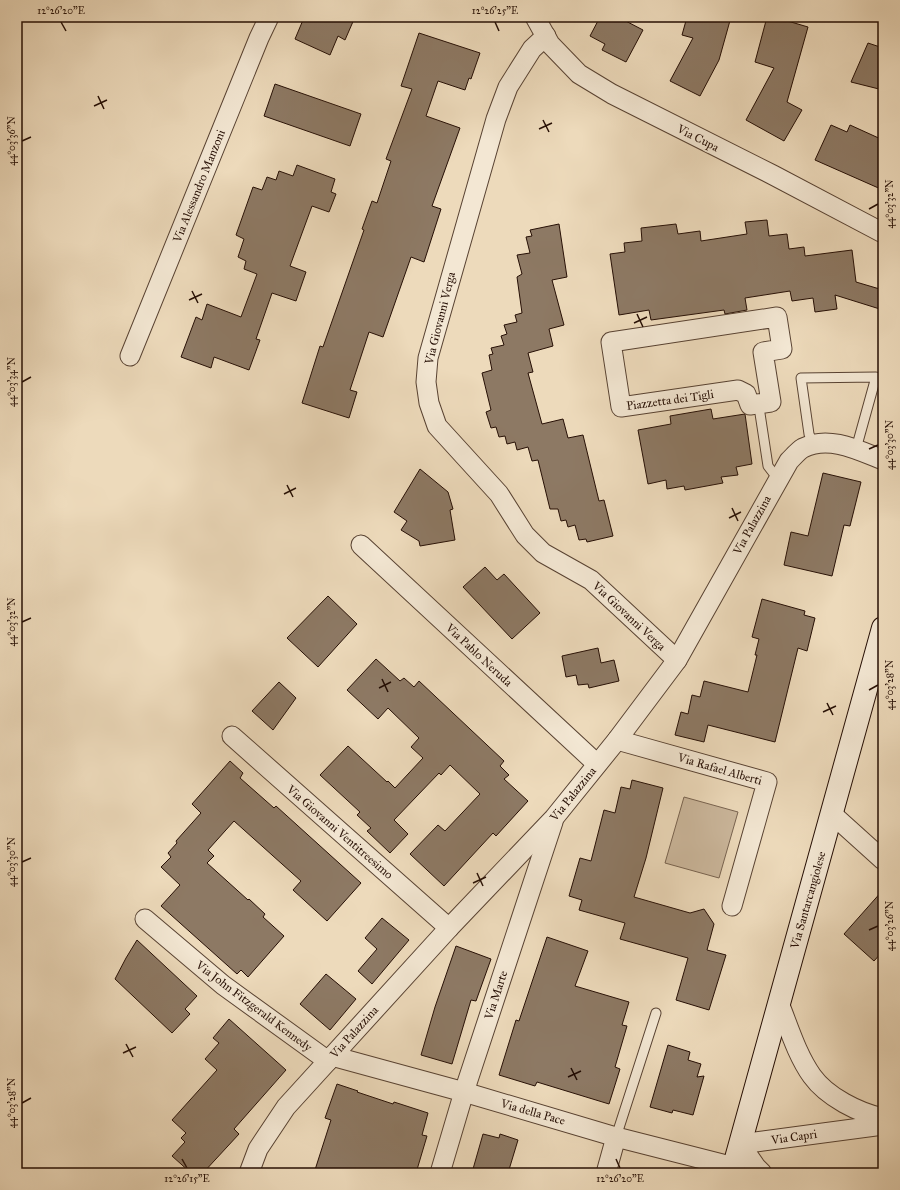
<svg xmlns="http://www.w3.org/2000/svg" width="900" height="1190" viewBox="0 0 900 1190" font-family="'IM FELL Great Primer',serif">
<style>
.green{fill:#cbb79c;stroke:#786350}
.building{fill:#8d7964;stroke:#260f05}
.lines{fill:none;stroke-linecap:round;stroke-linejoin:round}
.lane-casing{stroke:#584232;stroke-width:11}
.street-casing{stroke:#584232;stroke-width:21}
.secondary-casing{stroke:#260f05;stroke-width:24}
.lane{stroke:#f3e7d3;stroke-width:9}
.street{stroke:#f3e7d3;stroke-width:19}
.secondary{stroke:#f3e7d3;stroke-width:22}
.ticks{fill:none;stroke:#260f05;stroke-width:1.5}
.labels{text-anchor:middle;stroke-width:3.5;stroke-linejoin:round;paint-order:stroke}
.street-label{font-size:12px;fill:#260f05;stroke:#f3e7d3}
.neatline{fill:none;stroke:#260f05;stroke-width:1.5}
.ticks-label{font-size:10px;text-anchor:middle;fill:#260f05}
</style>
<rect width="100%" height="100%" fill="#eddabb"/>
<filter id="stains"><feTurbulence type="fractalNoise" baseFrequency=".005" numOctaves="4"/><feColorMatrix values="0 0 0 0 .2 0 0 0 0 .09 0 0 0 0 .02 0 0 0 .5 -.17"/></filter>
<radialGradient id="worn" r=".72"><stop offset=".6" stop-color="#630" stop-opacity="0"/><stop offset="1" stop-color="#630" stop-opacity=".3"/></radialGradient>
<polygon class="green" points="684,797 738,812 719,878 665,863"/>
<g class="building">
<polygon points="296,17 355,17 345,40 338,36 330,55 295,39 303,20"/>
<polygon points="600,17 618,17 643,30 626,62 602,50 605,44 590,36"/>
<polygon points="687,17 731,17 719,60 700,96 670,81 693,38 682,35"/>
<polygon points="767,17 774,17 808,27 787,102 802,110 784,141 746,120 774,68 755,62"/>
<polygon points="419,33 480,53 471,79 469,78 465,90 438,81 426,116 460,128 432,206 441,209 424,262 411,257 383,337 369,332 350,390 357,392 349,418 302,403 320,346 323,347 364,230 362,229 372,201 377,203 391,161 386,159 412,89 401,86"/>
<polygon points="868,43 883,48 883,75 879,89 851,82"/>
<polygon points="275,84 361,114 350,146 264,116"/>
<polygon points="831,125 847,132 850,125 883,140 883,190 815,160"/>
<polygon points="297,165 335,179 331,192 336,194 329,212 312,206 290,266 306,272 296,301 272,293 256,339 260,340 249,370 214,357 211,368 181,357 196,317 202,320 207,304 241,317 257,274 244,269 246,261 238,257 244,239 236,235 253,187 262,190 267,177 276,180 279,171 293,176"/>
<polygon points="767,220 769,236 787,234 789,249 804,247 805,256 852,250 856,282 883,290 883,310 835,295 837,309 815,312 813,298 792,301 790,291 745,298 747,310 725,314 724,310 651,320 649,310 619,315 610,254 625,252 624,243 642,241 641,228 676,224 678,234 700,231 701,241 747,234 745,222"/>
<polygon points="559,224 567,277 552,280 564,325 549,329 553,346 528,353 533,372 528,373 542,424 563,419 568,438 583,435 599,501 604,500 613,536 587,542 586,539 579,540 575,525 568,527 566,520 561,521 558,509 550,509 538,460 532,461 528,447 517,450 515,442 507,444 505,436 499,437 496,427 491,428 486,412 491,410 482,373 492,370 489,355 493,354 491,348 504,345 501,336 507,334 504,325 517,322 515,315 522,313 517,277 522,274 517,255 530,253 526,237 532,236 530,230"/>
<polygon points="711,409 713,419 745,414 752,464 736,467 738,475 721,477 723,483 685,490 684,486 667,489 666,480 648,484 638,430 671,424 670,416"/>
<polygon points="420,469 448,492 453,509 450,510 455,540 420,546 419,541 401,530 407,521 394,512"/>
<polygon points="823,473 861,482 850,526 844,525 832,576 784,565 791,532 808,536"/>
<polygon points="485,567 497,580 504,574 540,613 512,639 463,587"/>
<polygon points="328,596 357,624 318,667 287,638"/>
<polygon points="762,599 805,611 804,615 815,618 807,651 798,648 775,742 708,725 704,742 675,735 681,712 688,714 692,695 700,697 704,681 748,692 757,655 755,655 759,639 752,637"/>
<polygon points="598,648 601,663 614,660 619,681 589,688 588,684 578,685 576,675 566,677 562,656"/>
<polygon points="376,659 400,681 404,678 414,687 419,681 504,761 500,766 509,775 504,779 528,801 496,836 493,833 444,886 410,854 438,825 445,831 480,794 450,765 441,775 439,773 394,820 408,834 390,853 367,831 371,828 357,815 360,812 320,775 348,746 387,782 388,781 395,788 423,758 411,747 419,738 388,708 378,719 347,690"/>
<polygon points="279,682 296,698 273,730 252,711"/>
<polygon points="230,761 243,773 240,778 274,808 276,806 361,883 327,921 293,890 301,881 234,821 208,850 214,856 207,863 248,900 249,899 265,914 263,917 284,936 248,977 241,970 237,974 161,906 180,885 161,867 171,857 168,853 177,843 176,841 201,813 192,804"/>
<polygon points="632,780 663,788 646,858 634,897 690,913 704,909 714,924 707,950 726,955 709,1010 676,1000 688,958 620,939 625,923 579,910 582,900 569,896 580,858 591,861 604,810 615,813 621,787 630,789"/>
<polygon points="883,890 883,951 874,961 844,934"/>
<polygon points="382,918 409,940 372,984 358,971 377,949 365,938"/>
<polygon points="547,937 588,951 575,986 629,1002 622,1025 627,1026 615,1067 620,1069 609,1104 537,1082 535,1086 499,1075 516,1020 519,1021"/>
<polygon points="137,940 197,996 185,1009 190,1014 172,1033 115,979 126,958"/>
<polygon points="456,946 491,959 476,1001 471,1000 452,1064 421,1055 435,1007"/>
<polygon points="326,974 356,999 330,1030 300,1004"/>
<polygon points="229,1019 286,1070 234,1129 239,1134 203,1173 191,1173 172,1156 185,1142 181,1138 186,1133 172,1120 217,1070 205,1059 219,1043 213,1038"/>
<polygon points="668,1045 690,1052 688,1060 701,1064 697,1077 704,1076 693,1115 673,1110 672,1113 650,1107"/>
<polygon points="337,1084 358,1091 357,1092 393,1104 394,1102 428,1113 422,1135 427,1136 416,1173 314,1173 331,1120 325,1118"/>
<polygon points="483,1134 499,1138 500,1134 518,1140 508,1173 485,1173 473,1169"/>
</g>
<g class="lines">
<g class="lane-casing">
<g id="lane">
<polyline points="759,407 768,466 778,479"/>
<polyline points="813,444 809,434 801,378 876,377 856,449"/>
<polyline points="616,1137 656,1013"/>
</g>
</g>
<g class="street-casing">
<g id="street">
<polyline points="535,17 550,44 579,74 612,94 773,175 883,233"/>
<polyline points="546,36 532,49 508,87 496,119 428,358 426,382 429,403 437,426 499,494 525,535 543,553 591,580 677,660"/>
<polygon points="777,317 782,349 763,352 771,402 750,405 746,394 738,390 621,407 611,342"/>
<polyline points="130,356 259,38 269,17"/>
<polyline points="361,545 597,764"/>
<polyline points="232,736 449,928"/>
<polyline points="617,740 767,782 732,906"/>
<polyline points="832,814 883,860"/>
<polyline points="145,919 223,985 328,1061"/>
<path d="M779,1003c10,25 18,52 33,73 15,21 47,37 71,42"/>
<polyline points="332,1056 464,1092 616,1137 734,1167"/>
<path d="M249,1173l9,-24 28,-42 163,-179 105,-110 63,-78 60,-80 112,-199c4,-4 9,-10 14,-13 26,-13 55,2 80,12"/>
<polyline points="440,1173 464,1092 553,822"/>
<polyline points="606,1173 616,1137"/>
<polyline points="762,1173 756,1167 740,1144 883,1125"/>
</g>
</g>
<g class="secondary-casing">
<polyline id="secondary" points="732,1173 883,628"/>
</g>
<use href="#lane" class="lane"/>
<use href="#street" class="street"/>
<use href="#secondary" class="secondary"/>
</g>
<path class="ticks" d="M61,22l5,9M495,22l4,9M98,96l6,13M94,106l13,-6M543,120l6,12M539,129l13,-6M22,141l9,-4M869,209l9,-5M192,291l6,12M189,300l13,-6M637,314l6,13M634,323l13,-6M22,382l9,-5M869,449l9,-4M287,485l6,12M284,494l12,-6M732,508l6,13M729,518l12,-6M22,622l9,-4M382,679l6,13M379,688l12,-6M869,690l9,-5M827,703l6,12M823,712l13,-6M22,862l9,-4M477,873l6,13M473,883l13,-6M869,930l9,-4M126,1044l7,13M123,1053l13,-6M571,1068l6,12M568,1077l13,-6M22,1103l9,-5M182,1159l5,9M616,1159l4,9"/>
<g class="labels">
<g class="street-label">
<text transform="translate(698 138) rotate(27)" y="4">Via Cupa</text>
<text transform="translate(199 186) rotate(-68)" y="4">Via Alessandro Manzoni</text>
<text transform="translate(440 318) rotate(-76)" y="4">Via Giovanni Verga</text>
<text transform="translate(670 400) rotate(-8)" y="4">Piazzetta dei Tigli</text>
<text transform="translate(752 525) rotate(-61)" y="4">Via Palazzina</text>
<text transform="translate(629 616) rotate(43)" y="4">Via Giovanni Verga</text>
<text transform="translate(479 655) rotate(43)" y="4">Via Pablo Neruda</text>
<text transform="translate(720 769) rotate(16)" y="4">Via Rafael Alberti</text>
<text transform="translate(573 794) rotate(-51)" y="4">Via Palazzina</text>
<text transform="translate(340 832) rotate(41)" y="4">Via Giovanni Ventitreesimo</text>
<text transform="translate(808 900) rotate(-74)" y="4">Via Santarcangiolese</text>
<text transform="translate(496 995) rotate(-72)" y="4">Via Marte</text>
<text transform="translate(254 1006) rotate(37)" y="4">Via John Fitzgerald Kennedy</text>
<text transform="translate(354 1032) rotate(-48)" y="4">Via Palazzina</text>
<text transform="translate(533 1112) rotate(16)" y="4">Via della Pace</text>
<text transform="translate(794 1137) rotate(-8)" y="4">Via Capri</text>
</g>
</g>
<rect width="900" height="1190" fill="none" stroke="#eddabb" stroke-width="44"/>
<rect x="22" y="22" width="856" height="1146" class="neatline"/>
<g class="ticks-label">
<text x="61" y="14">12°26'20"E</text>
<text x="495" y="14">12°26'25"E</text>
<text transform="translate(11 141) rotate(-90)" y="4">44°03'36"N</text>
<text transform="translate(889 204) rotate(-90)" y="4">44°03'32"N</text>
<text transform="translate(11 382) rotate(-90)" y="4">44°03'34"N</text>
<text transform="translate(889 445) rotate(-90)" y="4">44°03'30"N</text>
<text transform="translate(11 622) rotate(-90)" y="4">44°03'32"N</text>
<text transform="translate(889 685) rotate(-90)" y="4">44°03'28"N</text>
<text transform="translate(11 862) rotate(-90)" y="4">44°03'30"N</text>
<text transform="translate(889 926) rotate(-90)" y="4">44°03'26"N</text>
<text transform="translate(11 1103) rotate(-90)" y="4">44°03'28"N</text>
<text x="187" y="1182">12°26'15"E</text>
<text x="620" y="1182">12°26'20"E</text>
</g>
<rect width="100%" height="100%" filter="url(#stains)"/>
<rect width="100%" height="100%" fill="url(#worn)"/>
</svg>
